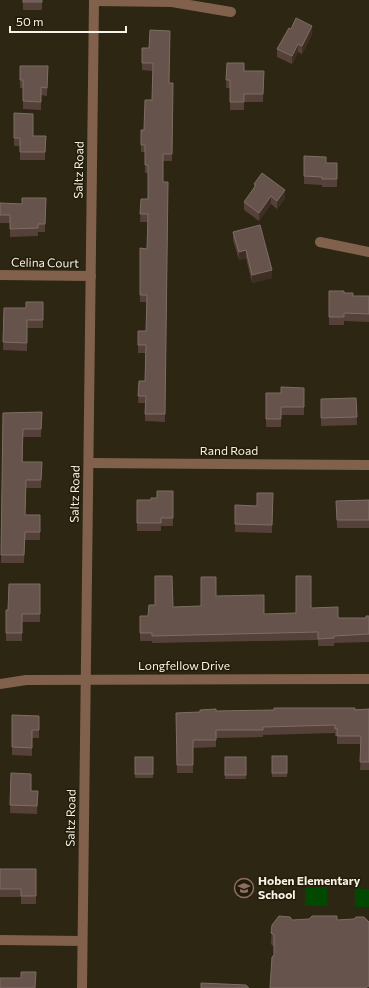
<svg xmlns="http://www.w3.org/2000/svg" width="369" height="988" viewBox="0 0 369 988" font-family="Commissioner,sans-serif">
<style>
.green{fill:#014801}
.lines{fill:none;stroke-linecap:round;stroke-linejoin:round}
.street{stroke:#81614b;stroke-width:10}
.wall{fill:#55413a}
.shaded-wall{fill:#3e2e23}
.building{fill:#66544c;stroke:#7d6d64}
.labels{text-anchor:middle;stroke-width:3;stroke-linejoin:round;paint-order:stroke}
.street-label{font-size:12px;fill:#f6f2e6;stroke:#231c09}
.poi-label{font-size:12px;font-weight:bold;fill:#f6f2e6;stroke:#231c09;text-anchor:start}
</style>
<rect width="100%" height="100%" fill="#2d2613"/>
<g class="green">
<rect x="305" y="887" width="22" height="19"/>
<polygon points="355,888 369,889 369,907 355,907"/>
</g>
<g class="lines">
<g class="street">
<polyline points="94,1 172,2 231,12"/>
<polyline points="320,242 369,252"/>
<polyline points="0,275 91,276"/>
<polyline points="89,463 369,465"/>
<polyline points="0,684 26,680 369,679"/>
<polyline points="0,940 82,941"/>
<polyline points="82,988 94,0"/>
</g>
</g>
<g class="wall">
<rect x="23" y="0" width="19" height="10"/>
<polygon points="312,34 302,54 298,52 292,64 277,57 277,49"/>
<polygon points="142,48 169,83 173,83 172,161 163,161 163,182 168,182 165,422 145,421 145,403 138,403 139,381 145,381 145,353 138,353 138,331 146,331 147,302 140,302 140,248 147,249 148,222 140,222 141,199 148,199 148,173 145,173 145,152 141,152 141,130 144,130 152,100 153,71 142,70"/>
<polygon points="227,63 244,71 264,71 263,102 244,102 244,110 230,110 230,88 226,88"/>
<polygon points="20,66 48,66 47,96 41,95 41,110 23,109 23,88 20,88"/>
<polygon points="14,113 33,136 46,136 45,160 20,160 20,146 14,146"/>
<polygon points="304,156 326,163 337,163 337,187 322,187 322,185 304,184"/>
<polygon points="254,184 285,198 277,209 271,204 259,221 244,210 244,202 254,188"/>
<polygon points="46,198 45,232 38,232 38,236 10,237 10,223 0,223 0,203 22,204"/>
<polygon points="233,232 272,278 252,283 246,258 239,260 233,240"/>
<polygon points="329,291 344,293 353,296 369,296 369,322 344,321 344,325 329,325"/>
<polygon points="43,302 43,328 27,328 27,351 3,350 4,308 26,308"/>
<polygon points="304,388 304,415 281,415 281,427 266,427 266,393 281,393"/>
<polygon points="356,398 357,425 321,426 321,399"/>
<polygon points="42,412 41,437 23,437 23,462 42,462 41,488 26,488 25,515 40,515 40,540 25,540 24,563 1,563 3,413"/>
<polygon points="173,491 173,526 161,526 161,531 137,531 137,500 151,500"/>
<polygon points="273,493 272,533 235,532 235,505 257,506"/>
<polygon points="369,500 369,528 337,528 336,501"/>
<polygon points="40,584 40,622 22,622 22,641 6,641 6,610 8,610"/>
<polygon points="216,596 264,614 296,613 311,608 338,618 366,618 369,616 369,642 334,643 334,646 318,646 318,640 152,643 152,641 140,641 140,616 148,616 173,607 201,606"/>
<polygon points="369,709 369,770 360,770 361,744 337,744 337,736 335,736 335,733 263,735 263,737 216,738 216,747 193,748 193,773 177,773 176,713 216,711"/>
<polygon points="12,715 39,716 39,738 32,738 32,756 12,755"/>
<rect x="272" y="756" width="15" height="21"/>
<rect x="135" y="757" width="18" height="21"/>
<rect x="225" y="757" width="21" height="22"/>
<polygon points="11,773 31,791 38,791 37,814 10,813"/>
<polygon points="0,869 36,869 36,904 21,904 21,897 0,897"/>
<polygon points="292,920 337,920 274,955 274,947 271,944 272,925"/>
</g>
<g class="shaded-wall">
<polygon points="312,26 312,34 302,54 302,46"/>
<polygon points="298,44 298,52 292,64 292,56"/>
<polygon points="285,190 285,198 277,209 277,201"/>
<polygon points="271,196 271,204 259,221 259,213"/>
<polygon points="246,250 246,258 239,260 239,252"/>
<polygon points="272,270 272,278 252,283 252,275"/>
</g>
<g class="building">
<rect x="23" y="0" width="19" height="2"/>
<polygon points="296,18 312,26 302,46 298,44 292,56 277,49 289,28 291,29"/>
<polygon points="150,30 170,31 169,83 173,83 172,154 163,154 163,182 168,182 165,414 145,414 146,396 138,396 139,381 145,381 146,345 138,345 138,331 146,331 147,295 140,295 140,248 147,249 148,214 140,214 141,199 148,199 148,165 145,165 145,145 141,145 141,130 144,130 145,100 152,100 153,63 142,63 142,48 149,48"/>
<polygon points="227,63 244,63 244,71 264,71 263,94 244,94 244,102 230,102 230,80 226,80"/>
<polygon points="20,66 48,66 47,88 41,87 41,102 23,101 23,80 20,80"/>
<polygon points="14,113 33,114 33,136 46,136 45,152 20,152 20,138 14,138"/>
<polygon points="304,156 326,157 326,163 337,163 337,179 322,179 322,177 304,176"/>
<polygon points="262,173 285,190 277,201 271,196 259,213 244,202 256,185 254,184"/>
<polygon points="22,198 46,198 45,224 38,224 38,228 10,229 10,215 0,215 0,203 22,204"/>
<polygon points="260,225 272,270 252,275 246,250 239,252 233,232"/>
<polygon points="329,291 344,291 344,293 353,293 353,296 369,296 369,314 344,313 344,317 329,317"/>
<polygon points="26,302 43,302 43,320 27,320 27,343 3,342 4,308 26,308"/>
<polygon points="281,387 304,388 304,407 281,407 281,419 266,419 266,393 281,393"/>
<polygon points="356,398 357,417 321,418 321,399"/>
<polygon points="42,412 41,429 23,429 22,462 42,462 41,480 26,480 25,515 40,515 40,532 25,532 24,555 1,555 3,413"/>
<polygon points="157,491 173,491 173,518 161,518 161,523 137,523 137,500 151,500 151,498 157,498"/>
<polygon points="257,493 273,493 272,525 235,524 235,505 257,506"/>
<polygon points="369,500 369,520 337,520 336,501"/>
<polygon points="155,576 172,576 173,607 201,606 201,577 216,577 216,596 264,595 264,614 296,613 296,576 311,576 311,608 338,607 338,618 366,618 366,616 369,616 369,634 334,636 334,638 318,639 318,632 152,636 152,633 140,633 140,616 148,616 149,605 155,605"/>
<polygon points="9,584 40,584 40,614 22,614 22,633 6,633 6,610 8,610"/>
<polygon points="274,708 355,708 355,710 369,709 369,762 360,762 361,736 337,736 337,728 335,729 335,725 263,727 263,730 216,730 216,740 193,740 193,765 177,765 176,713 200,712 200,710 216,709 216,711 274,710"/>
<polygon points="12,715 39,716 39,730 32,730 32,748 12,747"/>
<rect x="272" y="756" width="15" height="17"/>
<rect x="135" y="757" width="18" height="17"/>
<rect x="225" y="757" width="21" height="18"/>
<polygon points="11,773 31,774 31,791 38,791 37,806 10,805"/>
<polygon points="0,869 36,869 36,896 21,896 21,889 0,889"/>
<polygon points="279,916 290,917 292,920 309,919 312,916 337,916 337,920 354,919 356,917 364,917 369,922 369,986 365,988 270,988 272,957 274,955 274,935 271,933 272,925"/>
<polygon points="21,972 36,972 35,988 0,988 0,978 21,978"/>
<polygon points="201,983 246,985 249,988 201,988"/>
</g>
<defs>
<g id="school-ring" transform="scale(1)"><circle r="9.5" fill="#231c09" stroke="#8d6e63" stroke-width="1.5"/><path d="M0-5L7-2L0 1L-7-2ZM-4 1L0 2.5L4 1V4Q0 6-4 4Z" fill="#8d6e63"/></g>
</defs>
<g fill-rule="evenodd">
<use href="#school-ring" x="244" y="888"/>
</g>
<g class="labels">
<g class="street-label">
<text transform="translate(79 170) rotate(-89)" y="4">Saltz Road</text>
<text transform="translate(45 263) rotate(1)" y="4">Celina Court</text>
<text x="229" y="455">Rand Road</text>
<text transform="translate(75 494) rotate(-89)" y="4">Saltz Road</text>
<text x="184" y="670">Longfellow Drive</text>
<text transform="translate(71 818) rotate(-89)" y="4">Saltz Road</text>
</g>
<g class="poi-label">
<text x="258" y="885">Hoben Elementary<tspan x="258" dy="14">School</tspan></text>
</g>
</g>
<path d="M10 26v6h116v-6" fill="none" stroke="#f6f2e6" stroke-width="2"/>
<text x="16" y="26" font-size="12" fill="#f6f2e6" stroke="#231c09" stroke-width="3" paint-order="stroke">50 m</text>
</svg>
